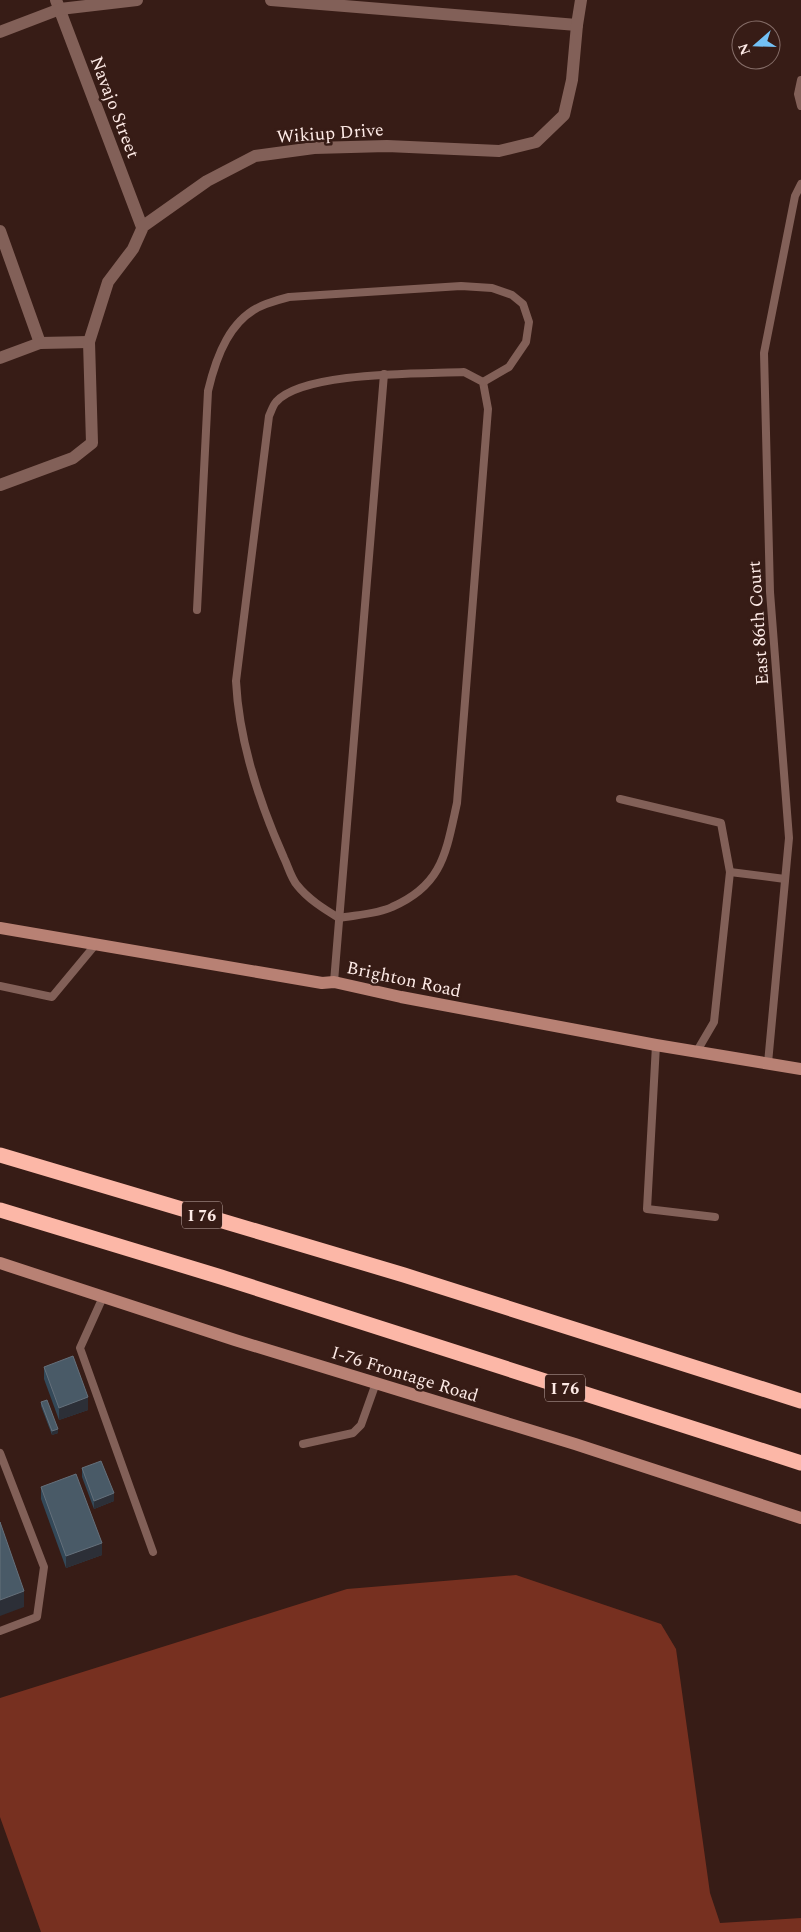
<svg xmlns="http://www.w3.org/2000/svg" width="801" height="1932" viewBox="0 0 801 1932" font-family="Spectral,serif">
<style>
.water{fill:#773020}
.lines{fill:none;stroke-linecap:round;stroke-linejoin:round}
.lane{stroke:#826058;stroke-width:8}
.street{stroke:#826058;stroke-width:12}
.secondary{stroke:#b88174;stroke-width:12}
.highway{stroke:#fcb7a7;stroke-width:15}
.wall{fill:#334858}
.shaded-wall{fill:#2c2f37}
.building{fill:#495a67;stroke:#65707b}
.labels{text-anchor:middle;stroke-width:5;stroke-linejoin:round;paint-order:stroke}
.shield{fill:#371c16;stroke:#c2aca8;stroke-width:1}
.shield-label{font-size:16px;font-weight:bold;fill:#fdeae6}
.street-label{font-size:18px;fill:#fdeae6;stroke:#371c16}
</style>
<rect width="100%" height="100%" fill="#371c16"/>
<polygon class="water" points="516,1575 661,1624 676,1649 710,1893 720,1923 801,1918 801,1932 41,1932 0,1817 0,1698 347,1589"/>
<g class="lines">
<g class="lane">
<polyline points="801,80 798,94 801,106"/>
<path d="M464,372l19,10 5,27 -31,394c-11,49 -14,82 -65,104 -14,7 -37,8 -53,11 -15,-9 -31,-19 -42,-33 -6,-7 -9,-19 -13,-27 -25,-56 -45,-116 -48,-177l33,-265c2,-4 4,-11 7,-14 27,-31 147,-28 188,-30z"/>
<path d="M197,610l11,-219c8,-34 22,-74 58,-87 8,-3 15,-5 23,-7l172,-11 31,2 20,7 11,9 6,18 -3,20 -17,25 -26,15"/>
<polyline points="620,799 721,823 730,872"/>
<polyline points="334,982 384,374"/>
<polyline points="0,986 52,997 96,944"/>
<polyline points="656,1045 647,1209 715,1217"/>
<polyline points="697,1051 714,1022 730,872 785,879"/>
<polyline points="768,1063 789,838 770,592 764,353 795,196 801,184"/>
<polyline points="103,1297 80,1348 153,1552"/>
<polyline points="303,1444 353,1433 361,1425 376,1383"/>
<polyline points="0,1453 44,1567 37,1617 0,1631"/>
</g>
<g class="street">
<polyline points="56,0 142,227"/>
<polyline points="271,0 577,25"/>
<polyline points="0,32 60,9 137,0"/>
<polyline points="0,231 40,343"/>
<polyline points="0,358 40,343 89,342"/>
<polyline points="0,485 73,458 92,443 89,342 108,282 133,249 142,229 142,227 207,181 255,156 314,148 387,146 499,151 536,142 564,115 572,80 577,25 581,0"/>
</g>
<g class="secondary">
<polyline points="0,928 322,983 334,982 401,997 656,1045 801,1069"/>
<polyline points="0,1263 235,1340 575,1444 801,1518"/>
</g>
<g class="highway">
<polyline points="0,1155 404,1275 801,1401"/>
<polyline points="0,1210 221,1277 801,1463"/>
</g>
</g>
<g class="wall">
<polygon points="44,1367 88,1410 59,1420 44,1379"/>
<polygon points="41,1402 58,1433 52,1435 41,1406"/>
<polygon points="82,1468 114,1501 94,1509 82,1477"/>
<polygon points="41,1487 102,1555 66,1568 41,1499"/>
</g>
<g class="shaded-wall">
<polygon points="88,1397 88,1410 59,1420 59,1408"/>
<polygon points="58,1429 58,1433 52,1435 52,1431"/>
<polygon points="114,1493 114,1501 94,1509 94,1501"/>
<polygon points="102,1543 102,1555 66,1568 66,1556"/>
<polygon points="24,1591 24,1607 0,1616 0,1600"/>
</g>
<g class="building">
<polygon points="73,1356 88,1397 59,1408 44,1367"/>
<polygon points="47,1400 58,1429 52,1431 41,1402"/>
<polygon points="101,1461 114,1493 94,1501 82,1468"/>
<polygon points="76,1474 102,1543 66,1556 41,1487"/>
<polygon points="0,1522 24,1591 0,1600"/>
</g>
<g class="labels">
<g class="shield">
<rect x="182" y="1201.5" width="40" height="27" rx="4"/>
<rect x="545" y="1374.5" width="40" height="27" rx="4"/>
</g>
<g class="shield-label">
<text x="202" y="1221">I 76</text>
<text x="565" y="1394">I 76</text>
</g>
<g class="street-label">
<text transform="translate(115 107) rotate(69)" y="6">Navajo Street</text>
<text transform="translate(330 133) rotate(-4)" y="6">Wikiup Drive</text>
<text transform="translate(758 623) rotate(-94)" y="6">East 86th Court</text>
<text transform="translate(404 979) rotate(12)" y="6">Brighton Road</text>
<text transform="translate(405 1374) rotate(17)" y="6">I-76 Frontage Road</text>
</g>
</g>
<g transform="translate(756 45) rotate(250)"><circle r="24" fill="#371c16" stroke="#866e69"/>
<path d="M0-4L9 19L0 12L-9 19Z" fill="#73c1f6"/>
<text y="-8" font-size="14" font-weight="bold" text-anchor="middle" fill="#fdeae6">N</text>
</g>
</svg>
